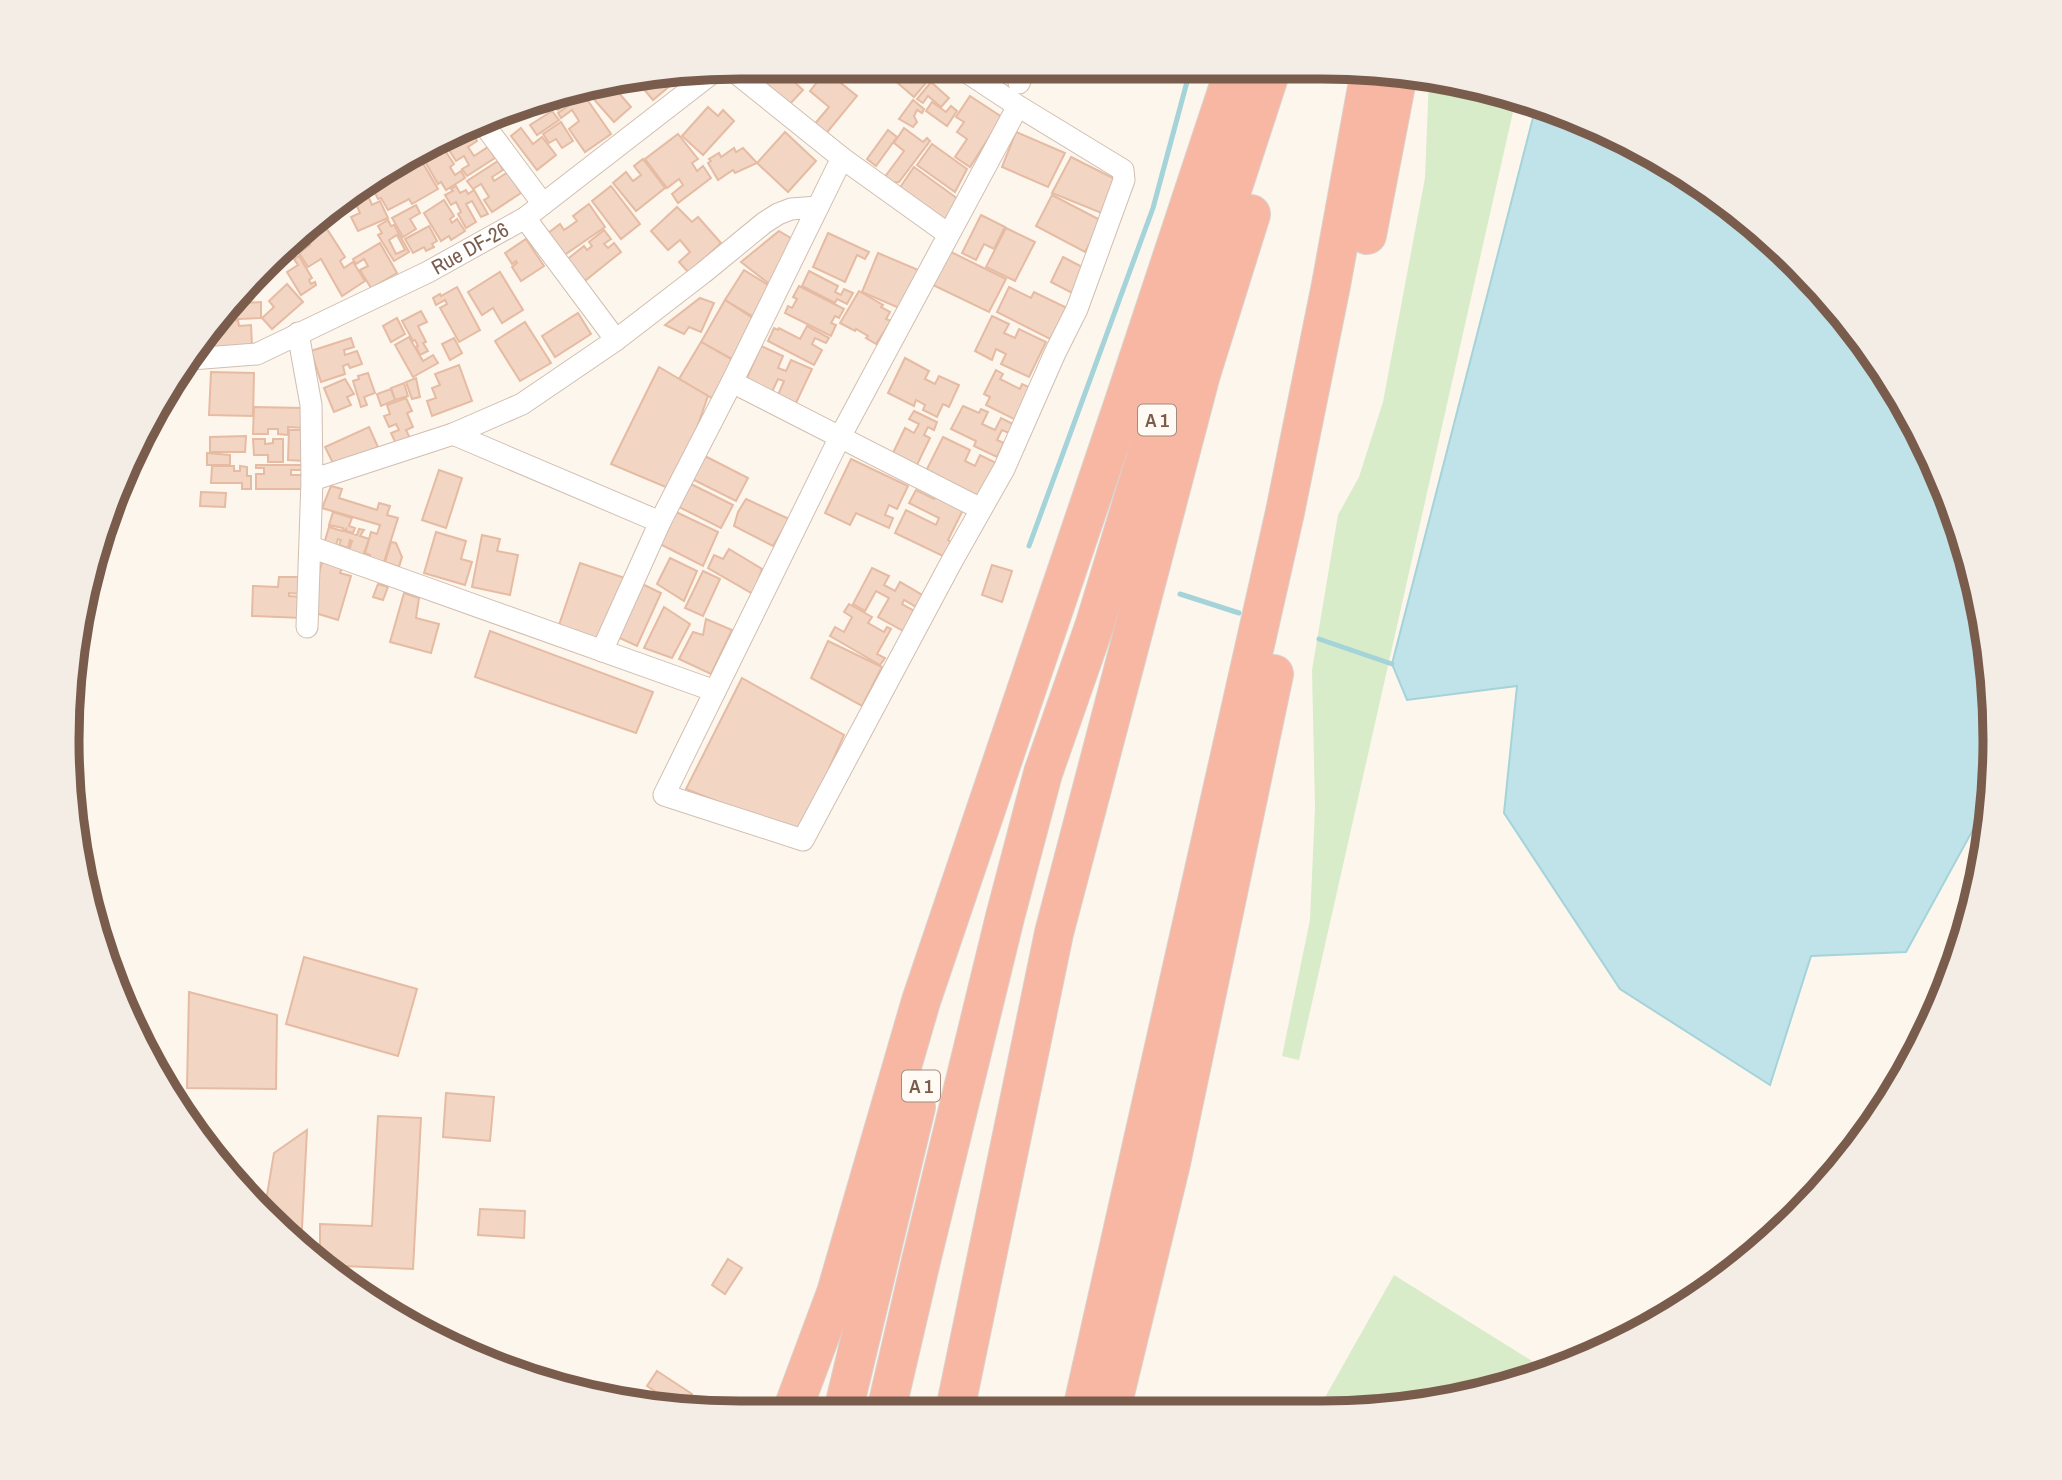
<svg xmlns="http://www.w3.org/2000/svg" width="2062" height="1480" viewBox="0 0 2062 1480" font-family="'Archivo Narrow',sans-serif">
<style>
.green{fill:#d8ecc9}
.water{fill:#bfe3e8;stroke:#a5d3da;stroke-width:2}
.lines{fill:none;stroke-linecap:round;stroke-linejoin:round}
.stream{stroke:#a5d3da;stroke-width:5}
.building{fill:#f3d5c3;stroke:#e6bba3;stroke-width:2;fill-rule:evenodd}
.street-casing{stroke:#d1beb0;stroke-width:23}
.highway-casing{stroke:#dad1cd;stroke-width:40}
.street{stroke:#fff;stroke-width:21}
.highway{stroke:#f7b7a3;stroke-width:38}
.labels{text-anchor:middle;stroke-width:6;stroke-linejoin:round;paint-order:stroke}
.shield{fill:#fffaf3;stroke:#a28b7f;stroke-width:2}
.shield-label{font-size:19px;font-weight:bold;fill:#7a5c4d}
.street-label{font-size:21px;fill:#7a5c4d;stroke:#fffaf3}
.rim{fill:none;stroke:#7a5c4d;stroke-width:9}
</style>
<rect width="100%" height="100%" fill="#fdf6ec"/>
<g class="green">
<polygon points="1429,77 1454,80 1515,103 1299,1060 1282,1056 1310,920 1315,808 1312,670 1338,515 1359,477 1383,402 1425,178"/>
<polygon points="1394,1275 1548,1371 1410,1408 1319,1408"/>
</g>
<polygon class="water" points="1535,110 1659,157 1829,296 1905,404 1960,524 1990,652 1994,784 1992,795 1906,952 1811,956 1770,1085 1620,989 1504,813 1517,686 1407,700 1392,664"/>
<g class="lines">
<g class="stream">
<polyline points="1029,546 1153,208 1191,67"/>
<polyline points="1180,594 1239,613"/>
<polyline points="1319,639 1392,664"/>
</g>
</g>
<g class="building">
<polygon points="773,67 787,67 793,73 789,77 803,90 787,107 753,76 761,68 767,73"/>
<polygon points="790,67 817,67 805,80"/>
<polygon points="840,67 872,67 858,82"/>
<polygon points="912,67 931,67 936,71 914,97 893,79 903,68 907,72"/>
<polygon points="826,71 857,96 824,136 813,126 829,107 810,91"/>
<polygon points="684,74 653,100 636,80"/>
<polygon points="931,82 949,98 941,107 928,96 923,103 917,99"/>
<polygon points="611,84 631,107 614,122 591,96 603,85"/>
<polygon points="572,89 577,94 558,110 547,98 565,90"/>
<polygon points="584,95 611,134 585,152 569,129 579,121 572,110 561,118 558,113"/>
<polygon points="970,96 1002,117 970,167 955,157 967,139 957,132 964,122 956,117"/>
<polygon points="913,100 924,109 922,113 917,110 914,116 917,122 913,127 899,119"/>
<polygon points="932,102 946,112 951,106 957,111 947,126 926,111"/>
<polygon points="708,107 718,116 723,110 734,121 703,155 682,136"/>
<polygon points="552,111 559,120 537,135 530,125"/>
<polygon points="561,122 573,141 562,148 556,139 549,143 543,134"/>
<polygon points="521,128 533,144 542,137 556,155 537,170 511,136"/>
<polygon points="904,128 923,142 927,138 930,141 899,182 891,183 884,178 904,151 894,143"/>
<polygon points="888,130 897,137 876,166 867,159"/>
<polygon points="472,132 477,141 468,147 474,156 488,147 495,158 467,176 462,169 469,165 464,156 456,161 445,144"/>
<polygon points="785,132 816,161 788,192 757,163"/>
<polygon points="1016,132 1065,153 1048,187 1002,167"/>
<polygon points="678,134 698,159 692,163 697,171 703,166 711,178 678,203 672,194 683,185 679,179 667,188 645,159"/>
<polygon points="932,144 967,169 955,192 917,165"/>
<polygon points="442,146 454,164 450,167 455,175 461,171 465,178 446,190 441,182 438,184 423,158"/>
<polygon points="734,148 736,152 743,148 757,163 735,173 733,170 718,180 708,163 711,161 709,159 719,153 721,157"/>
<polygon points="1071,157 1117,180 1104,214 1052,193"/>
<polygon points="643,159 665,188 636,211 613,183 626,172 633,181 641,175 634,166"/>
<polygon points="421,160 438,189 412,204 409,199 388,210 381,198 378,199 372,187"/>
<polygon points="498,161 503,170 492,177 494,181 508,172 521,193 492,212 484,200 489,197 481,184 473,189 467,181"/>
<polygon points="914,167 958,199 946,224 899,189"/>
<polygon points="456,186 460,193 466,190 468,194 474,190 488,214 481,217 472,201 466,204 476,222 466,228 458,214 461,212 456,202 451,205 445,195 453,191 451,189"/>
<polygon points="611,186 640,224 621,239 592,201"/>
<polygon points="1052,195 1102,221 1085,252 1036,226"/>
<polygon points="369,198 372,205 380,201 388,218 358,231 351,217 360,213 356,204"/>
<polygon points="444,200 454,216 450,219 452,223 457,219 465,231 451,240 449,236 441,241 424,213"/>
<polygon points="589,204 605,227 563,256 547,234 560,224 564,230 577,221 573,216"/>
<polygon points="416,205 420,213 410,219 416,229 403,237 392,218"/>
<polygon points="677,207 692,222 698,217 721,243 689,273 679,262 690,252 680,240 668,250 651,231"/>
<polygon points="981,215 1005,227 994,249 984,244 976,260 962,253"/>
<path d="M388,220l3,6 3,-1 15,27 -15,9 -16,-26 4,-2 -4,-7zM397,235l8,15 -9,4 -7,-14z"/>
<polygon points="429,226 437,241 432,244 434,247 426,251 424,247 413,253 405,239"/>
<polygon points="1006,228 1035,242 1015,281 986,267"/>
<polygon points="327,229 345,257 340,261 344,268 353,262 365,281 342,296 321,259 308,267 299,253 310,245 308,241"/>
<polygon points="604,230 611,239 604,244 608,248 614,243 621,252 581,284 564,262 584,246 587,250 592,246 589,242"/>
<polygon points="779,231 799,243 777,290 741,262"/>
<polygon points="828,233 869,252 865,259 857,255 845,282 813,267"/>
<polygon points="526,239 544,266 521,281 512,267 517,263 516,261 512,264 505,253"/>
<polygon points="380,243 397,273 371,288 360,270 368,266 364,259 356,264 353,259"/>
<polygon points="949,251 1006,279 989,312 933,285"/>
<polygon points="878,253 923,272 906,311 862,292"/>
<polygon points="299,256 312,278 309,280 311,284 315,282 316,285 301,295 287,272 298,265 294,259"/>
<polygon points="1063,257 1086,269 1074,294 1051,282"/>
<polygon points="744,270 776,290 759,320 725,300"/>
<polygon points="809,271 838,286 835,292 841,295 844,289 853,293 847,304 837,299 835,303 802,286"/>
<polygon points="500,272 523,310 502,323 493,308 482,315 468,292"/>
<polygon points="250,282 253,282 253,294 243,295 243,303 261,302 261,318 218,320 233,296"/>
<polygon points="287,284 303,302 272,329 262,318 274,307 269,301"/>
<polygon points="799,286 844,309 839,318 835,316 831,323 836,325 831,336 785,313 788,306 792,308 797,299 793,297"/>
<polygon points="457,287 480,330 459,342 440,308 447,304 445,300 436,305 433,298 440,294 441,296"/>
<polygon points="1009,287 1031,298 1034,292 1067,308 1052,340 997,312"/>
<polygon points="859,291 883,305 881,307 890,312 886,319 891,321 876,344 866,338 868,336 856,329 855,331 840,323"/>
<polygon points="700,298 714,303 701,332 689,327 684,334 665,325"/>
<polygon points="725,300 757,321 739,363 701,342"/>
<polygon points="421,311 427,322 418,326 426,342 423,343 428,351 420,355 416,347 418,346 415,340 413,341 402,321"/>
<polygon points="578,313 591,334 555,357 542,336"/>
<polygon points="992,316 1009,324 1004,333 1015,338 1019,329 1046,342 1029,377 1001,364 1006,354 996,349 992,360 975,351"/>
<polygon points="397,318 405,334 391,342 383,326"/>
<polygon points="238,320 239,326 251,325 252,345 204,350 203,342 213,341 213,336 207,336 216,322"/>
<polygon points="525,322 551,363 520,381 495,341"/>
<polygon points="807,326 829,338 826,343 815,338 812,344 822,350 814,365 768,341 774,328 778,330 779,328 800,339"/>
<polygon points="409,337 423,361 433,355 438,363 413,377 395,345"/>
<polygon points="351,338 354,347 344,350 345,355 357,351 362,364 350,368 348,364 343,366 345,374 321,382 311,351"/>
<polygon points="454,338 462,353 450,360 442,344"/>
<polygon points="701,342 738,363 717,401 679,379"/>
<polygon points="761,346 783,356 778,368 786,371 791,360 812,369 796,403 778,395 784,381 778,379 772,392 746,380"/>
<polygon points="905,358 929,371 925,379 935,384 939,376 959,385 949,407 943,404 937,417 923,410 925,405 916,400 914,406 888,393"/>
<polygon points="459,365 472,401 432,416 427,401 436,398 432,388 440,385 435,374"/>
<polygon points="659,367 708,396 675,491 611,464"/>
<polygon points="996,370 1003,374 1000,379 1020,389 1022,384 1033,389 1018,421 986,405 990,397 984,394"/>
<polygon points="211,372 254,373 253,416 209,415"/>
<polygon points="368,373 375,393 364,397 367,405 361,407 353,381 359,379 358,376"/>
<polygon points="416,378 420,397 412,399 406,382"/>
<polygon points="345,379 354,394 347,397 351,405 334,412 324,388"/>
<polygon points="404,383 408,396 395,400 391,388"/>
<polygon points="391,389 395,400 381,406 377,394"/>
<polygon points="406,398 412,411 407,413 413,427 406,430 411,440 397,446 391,433 399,430 396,424 389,427 384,416 390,414 387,405"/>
<polygon points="963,406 979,413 981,409 988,412 982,424 995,430 1001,418 1013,424 1009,433 1002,430 997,440 1004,443 997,457 974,446 976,441 951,429"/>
<polygon points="254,407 304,408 304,428 288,427 288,435 278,434 278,429 268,429 268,434 253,434"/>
<polygon points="914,411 937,422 934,430 928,427 924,435 930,438 915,469 891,457 905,428 914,433 919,424 909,419"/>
<polygon points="369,427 378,447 335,467 325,447"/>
<polygon points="289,430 305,430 304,461 288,460"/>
<polygon points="246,436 245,452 210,452 210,437"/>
<polygon points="943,437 970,450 965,461 975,466 980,455 998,464 979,502 924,475"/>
<polygon points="253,439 265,439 265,444 273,443 273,439 283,439 283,462 268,462 268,455 254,455"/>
<polygon points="207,453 230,455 230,465 207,465"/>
<polygon points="701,454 748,478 736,501 690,478"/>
<polygon points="851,459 908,486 897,509 889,505 885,515 893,518 889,528 856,513 850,525 825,513"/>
<polygon points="256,465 304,465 304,470 291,470 291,475 304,475 304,489 256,489 256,474 264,474 264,468 256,468"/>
<polygon points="212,466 234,466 234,471 240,471 240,466 247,467 247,476 251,476 251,489 242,489 242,483 211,483"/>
<polygon points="439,470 462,478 446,528 422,520"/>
<polygon points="687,482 733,505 721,528 675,505"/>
<polygon points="331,486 342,489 339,498 377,510 379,503 390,506 387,515 398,518 384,562 369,558 370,555 365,553 371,532 377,534 380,525 322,508"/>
<polygon points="916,490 934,499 936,496 963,510 948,540 954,544 947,558 895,533 906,510 936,525 939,518 909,503"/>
<polygon points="201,492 226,493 225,507 200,506"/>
<polygon points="746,499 789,519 773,546 734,526 738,512"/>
<polygon points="674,511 718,532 703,566 656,542"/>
<polygon points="333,512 352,518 349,526 355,528 353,533 346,531 346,529 344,531 357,535 359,529 364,530 360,536 369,539 363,556 349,551 352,541 350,540 348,548 339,545 341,540 338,539 335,548 324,544 329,527 342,531 343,528 329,525"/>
<polygon points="436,532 466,541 461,559 472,562 465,585 424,573"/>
<polygon points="482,535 500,539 497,551 518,555 510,595 472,587"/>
<polygon points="391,542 396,543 402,557 399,567 385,562"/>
<polygon points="729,549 762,569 753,594 708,568 714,555 723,559"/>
<polygon points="670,558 697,571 684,601 657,584"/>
<polygon points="322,562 342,568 340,573 351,576 338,620 309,611"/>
<polygon points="580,563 631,580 601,648 557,631"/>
<polygon points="992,565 1012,571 1002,602 982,595"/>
<polygon points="872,568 889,576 884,585 895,591 900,582 924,596 918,608 904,600 902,604 916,612 905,632 878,617 889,598 876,591 865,611 853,604"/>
<polygon points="703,571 720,579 703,616 685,608"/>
<polygon points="279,577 303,577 302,594 289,593 289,596 302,597 302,618 252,616 253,586 278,587"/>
<polygon points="636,581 661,593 637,646 611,634"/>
<polygon points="378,584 388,587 383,600 373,597"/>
<polygon points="404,593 419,598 416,618 439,624 431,653 390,642"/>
<polygon points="849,604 872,617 868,623 884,632 887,627 891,629 877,654 885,658 880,665 830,636 835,627 844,632 852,617 844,612"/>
<polygon points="664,607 690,624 672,658 644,648"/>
<polygon points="706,619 732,630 711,674 679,659 693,632 703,635"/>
<polygon points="490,631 653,692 636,733 475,677"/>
<polygon points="828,641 882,667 862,706 811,678"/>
<polygon points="742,678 844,735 800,834 686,789"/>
<polygon points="304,957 417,989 398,1056 286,1024"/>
<polygon points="189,992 277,1015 276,1089 187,1088"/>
<polygon points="446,1093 494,1097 490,1141 443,1137"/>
<polygon points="378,1116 421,1118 413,1269 320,1265 320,1224 372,1226"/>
<polygon points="307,1130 301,1247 264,1213 274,1153"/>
<polygon points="480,1209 525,1211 524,1238 478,1235"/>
<polygon points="728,1259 742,1268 725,1294 712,1285"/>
<polygon points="657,1371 692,1394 682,1409 647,1386"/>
</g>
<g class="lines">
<g class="street-casing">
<g id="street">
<polyline points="959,67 1018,106 1123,170 1124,180 1077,309 1055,353 1004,469 952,561 803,840 664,795 840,437 1018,106"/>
<polyline points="730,68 842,158 948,234"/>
<polyline points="1019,83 1026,67"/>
<polyline points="485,126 543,204"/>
<polyline points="525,218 616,340"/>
<polyline points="298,333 311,405 312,480 307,627"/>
<path id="s1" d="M191,359l66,-5 171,-82 97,-54 191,-148"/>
<polyline points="732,382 981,509"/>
<polyline points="453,434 660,522"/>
<polyline points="312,480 453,434 522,404 616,340 703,273 764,223 778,214 791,209 818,207"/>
<polyline points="311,547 715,691"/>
<polyline points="602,651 660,522 732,382 842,158"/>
</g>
</g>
<g class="highway-casing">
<g id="highway">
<polyline points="1367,235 1398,74"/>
<polyline points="955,1410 1054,933 1201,374 1251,214"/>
<polyline points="1082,1410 1285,512 1331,285 1370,71"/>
<polyline points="1111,1410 1171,1163 1274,674"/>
<polyline points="792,1411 836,1293 921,1001 1124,402 1235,67"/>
<polyline points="843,1411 916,1107"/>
<polyline points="886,1411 920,1265 1005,917 1043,773 1095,624 1159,414 1272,67"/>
</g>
</g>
<use href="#street" class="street"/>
<use href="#highway" class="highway"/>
</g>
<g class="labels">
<g class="shield">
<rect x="1138" y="404.5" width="38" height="31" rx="5"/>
<rect x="902" y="1070.5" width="38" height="31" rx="5"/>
</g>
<g class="shield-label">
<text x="1157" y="427">A 1</text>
<text x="921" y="1093">A 1</text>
</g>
<g class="street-label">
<text dy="7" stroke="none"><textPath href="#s1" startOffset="304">Rue DF-26</textPath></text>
</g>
</g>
<path d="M0 0H2062V1480H0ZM740 79H1322A661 661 0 0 1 1983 740V740A661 661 0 0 1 1322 1401H740A661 661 0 0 1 79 740V740A661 661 0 0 1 740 79Z" fill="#f4ede6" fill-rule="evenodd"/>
<path class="rim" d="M740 79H1322A661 661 0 0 1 1983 740V740A661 661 0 0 1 1322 1401H740A661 661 0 0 1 79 740V740A661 661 0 0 1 740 79Z"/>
</svg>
